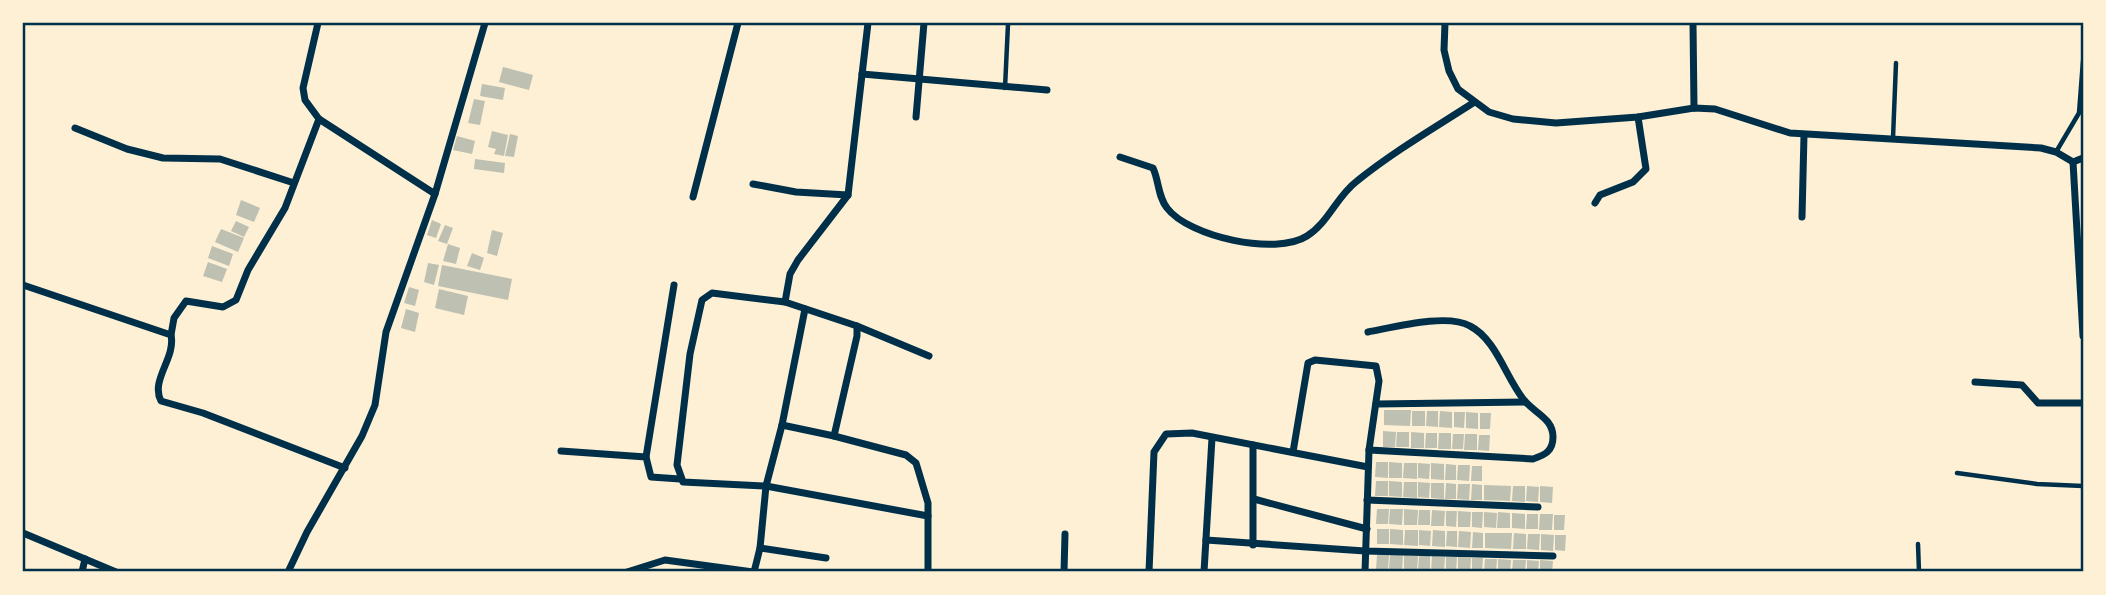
<svg xmlns="http://www.w3.org/2000/svg" width="2106" height="595" viewBox="0 0 2106 595" font-family="Commissioner,sans-serif">
<style>
.building{fill:#bec0b2}
.lines{fill:none;stroke-linecap:round;stroke-linejoin:round}
.service{stroke:#003049;stroke-width:4.5}
.minor{stroke:#003049;stroke-width:7}
.neatline{fill:none;stroke:#003049;stroke-width:2.5}
</style>
<rect width="100%" height="100%" fill="#fdf0d5"/>
<g class="building">
<polygon points="503,67 533,75 529,90 499,82"/>
<polygon points="482,84 505,88 503,100 480,96"/>
<polygon points="474,99 485,101 480,125 468,123"/>
<polygon points="492,131 508,135 504,156 494,154 496,149 488,147"/>
<polygon points="510,134 518,136 514,157 505,156"/>
<polygon points="457,136 475,141 472,154 453,150"/>
<polygon points="475,159 505,163 504,173 474,169"/>
<polygon points="241,200 260,208 254,222 236,215"/>
<polygon points="432,220 441,224 436,238 427,235"/>
<polygon points="236,221 249,227 244,237 231,231"/>
<polygon points="445,225 453,228 447,244 438,241"/>
<polygon points="221,229 244,238 238,252 215,242"/>
<polygon points="492,230 503,233 497,256 487,253"/>
<polygon points="448,244 460,248 456,264 443,261"/>
<polygon points="212,246 233,254 229,266 208,258"/>
<polygon points="472,253 484,258 480,270 467,266"/>
<polygon points="208,262 227,269 222,282 203,276"/>
<polygon points="428,263 439,265 434,285 424,282"/>
<polygon points="442,265 512,279 508,300 438,286"/>
<polygon points="409,287 419,290 415,306 404,303"/>
<polygon points="439,289 468,296 464,315 435,308"/>
<polygon points="406,309 419,313 415,332 401,328"/>
<polygon points="1384,410 1411,410 1410,426 1384,425"/>
<rect x="1412" y="411" width="13" height="15"/>
<polygon points="1427,411 1438,411 1438,427 1426,426"/>
<polygon points="1440,411 1452,412 1452,428 1439,427"/>
<polygon points="1454,412 1465,412 1464,428 1454,427"/>
<polygon points="1466,412 1478,413 1478,429 1466,428"/>
<polygon points="1480,413 1491,413 1490,429 1480,429"/>
<polygon points="1383,431 1396,432 1395,447 1383,447"/>
<polygon points="1397,432 1409,432 1409,447 1396,447"/>
<polygon points="1411,432 1424,433 1424,448 1411,448"/>
<polygon points="1426,433 1437,433 1437,448 1425,448"/>
<polygon points="1439,433 1451,433 1451,449 1438,449"/>
<polygon points="1453,434 1464,434 1463,449 1452,449"/>
<polygon points="1465,434 1477,434 1477,450 1464,450"/>
<polygon points="1479,435 1490,435 1489,451 1478,450"/>
<polygon points="1376,462 1388,462 1388,478 1375,477"/>
<polygon points="1389,462 1402,463 1402,478 1389,478"/>
<polygon points="1404,463 1417,463 1417,479 1403,478"/>
<polygon points="1418,463 1430,464 1429,479 1418,478"/>
<polygon points="1431,463 1444,464 1444,480 1431,479"/>
<polygon points="1446,464 1456,465 1456,480 1445,480"/>
<polygon points="1458,465 1470,465 1469,481 1457,480"/>
<polygon points="1472,466 1482,466 1482,481 1471,481"/>
<polygon points="1376,481 1388,481 1388,496 1375,496"/>
<polygon points="1389,481 1402,482 1402,497 1389,496"/>
<polygon points="1404,482 1417,482 1417,498 1403,497"/>
<polygon points="1418,482 1430,483 1429,498 1418,497"/>
<polygon points="1431,483 1444,483 1444,499 1431,498"/>
<polygon points="1446,483 1456,484 1456,499 1445,499"/>
<polygon points="1458,484 1470,484 1469,500 1457,499"/>
<polygon points="1472,484 1482,485 1482,500 1471,500"/>
<polygon points="1484,485 1511,486 1510,501 1484,500"/>
<polygon points="1513,486 1525,486 1525,502 1512,501"/>
<polygon points="1527,486 1539,487 1538,502 1526,501"/>
<polygon points="1540,486 1553,487 1552,503 1540,502"/>
<polygon points="1377,509 1389,509 1388,524 1376,524"/>
<polygon points="1390,509 1403,509 1402,525 1389,524"/>
<polygon points="1404,509 1418,510 1417,525 1404,525"/>
<polygon points="1419,510 1430,510 1430,525 1418,525"/>
<polygon points="1432,510 1445,511 1444,526 1431,526"/>
<polygon points="1446,511 1457,511 1456,527 1446,526"/>
<polygon points="1458,511 1471,512 1470,527 1458,527"/>
<polygon points="1472,512 1483,512 1482,528 1472,527"/>
<polygon points="1484,512 1497,513 1496,528 1484,527"/>
<polygon points="1498,512 1510,513 1510,528 1497,528"/>
<polygon points="1512,513 1525,514 1525,529 1512,528"/>
<polygon points="1527,514 1538,514 1538,529 1526,529"/>
<polygon points="1540,514 1553,514 1552,530 1539,530"/>
<polygon points="1554,515 1565,515 1564,530 1554,530"/>
<rect x="1377" y="529" width="12" height="15"/>
<polygon points="1390,529 1403,530 1403,545 1390,544"/>
<polygon points="1405,530 1418,530 1418,546 1404,545"/>
<polygon points="1419,530 1431,531 1430,546 1419,545"/>
<polygon points="1433,530 1445,531 1445,547 1432,546"/>
<polygon points="1447,531 1457,531 1457,547 1446,546"/>
<polygon points="1459,531 1471,532 1470,548 1458,547"/>
<polygon points="1473,532 1483,533 1483,548 1472,548"/>
<polygon points="1485,533 1512,533 1511,549 1485,548"/>
<polygon points="1514,533 1526,534 1526,549 1513,549"/>
<polygon points="1528,534 1540,534 1539,550 1527,549"/>
<polygon points="1541,534 1554,535 1553,551 1541,550"/>
<polygon points="1555,535 1566,535 1565,551 1555,550"/>
<polygon points="1377,555 1389,555 1388,570 1376,570"/>
<polygon points="1390,555 1403,555 1402,571 1389,570"/>
<polygon points="1404,555 1418,556 1417,571 1404,571"/>
<polygon points="1419,556 1430,556 1430,571 1418,571"/>
<polygon points="1432,556 1445,557 1444,572 1431,572"/>
<polygon points="1446,557 1457,557 1456,572 1446,572"/>
<polygon points="1458,557 1471,558 1470,572 1458,572"/>
<polygon points="1472,558 1483,558 1482,572 1472,572"/>
<polygon points="1485,559 1497,559 1496,572 1484,572"/>
<polygon points="1498,559 1511,560 1510,572 1498,572"/>
<polygon points="1513,560 1526,560 1525,572 1512,572"/>
<polygon points="1527,560 1539,561 1538,572 1527,572"/>
<polygon points="1540,560 1553,561 1552,572 1540,572"/>
</g>
<g class="lines">
<g class="service">
<polyline points="1005,88 1008,24"/>
<polyline points="1893,138 1896,63"/>
<polyline points="2056,152 2079,113 2083,61"/>
<polyline points="1957,473 2037,484 2083,486"/>
<polyline points="1918,544 1919,572"/>
</g>
<g class="minor">
<polyline points="318,23 303,88 305,100 319,119 435,194"/>
<polyline points="868,23 848,195 798,260 790,274 785,302 857,326 857,336 834,436 906,455 916,463 928,503 928,572"/>
<polyline points="1445,23 1444,50 1449,71 1458,89 1489,112 1513,119 1556,123 1638,117 1694,108 1715,109 1790,133 2041,148 2056,152 2073,162"/>
<polyline points="1693,23 1694,108"/>
<polyline points="862,74 1047,90"/>
<polyline points="916,117 924,23"/>
<polyline points="75,128 127,149 163,158 220,159 294,183"/>
<path d="M1120,157l33,11c6,13 5,29 14,40 22,29 109,48 140,28 21,-13 30,-40 50,-55 36,-29 77,-53 116,-78"/>
<polyline points="2083,158 2073,162 2083,336"/>
<polyline points="753,184 796,192 848,195"/>
<polyline points="693,197 738,23"/>
<polyline points="1595,203 1600,195 1633,182 1646,169 1638,117"/>
<polyline points="1802,217 1804,135"/>
<path d="M23,285l148,50c5,23 -21,45 -10,66l42,12 142,55"/>
<polyline points="785,302 712,293 702,300 690,354 677,465 683,482 766,486 928,516"/>
<polyline points="857,326 929,356"/>
<path d="M1368,332c27,-5 79,-19 102,-6 26,13 36,52 54,74 10,13 29,18 29,37 0,14 -8,18 -20,22l-164,-9"/>
<polyline points="171,335 174,318 186,301 223,307 236,300 248,270 285,208 319,119"/>
<polyline points="1975,382 2022,385 2038,403 2083,403"/>
<polyline points="1376,404 1525,402"/>
<polyline points="782,425 834,436"/>
<polyline points="1253,445 1253,545"/>
<polyline points="561,451 646,457 651,477 680,479"/>
<polyline points="1293,452 1308,363 1315,360 1376,366 1379,381 1369,450 1365,572"/>
<polyline points="646,457 674,285"/>
<polyline points="1254,499 1367,529"/>
<polyline points="1367,500 1538,507"/>
<polyline points="23,533 116,572"/>
<polyline points="1206,540 1365,551 1553,556"/>
<polyline points="760,548 826,558"/>
<polyline points="82,572 85,559"/>
<polyline points="288,572 307,532 362,436 375,405 386,332 435,194 485,23"/>
<polyline points="627,572 665,560 753,572"/>
<polyline points="754,572 760,548 766,486 782,425 805,309"/>
<polyline points="1064,572 1065,534"/>
<polyline points="1149,572 1154,452 1166,434 1192,433 1368,467"/>
<polyline points="1204,572 1212,438"/>
</g>
</g>
<rect width="2106" height="595" fill="none" stroke="#fdf0d5" stroke-width="49"/>
<rect x="24" y="24" width="2058" height="546" class="neatline"/>
</svg>
